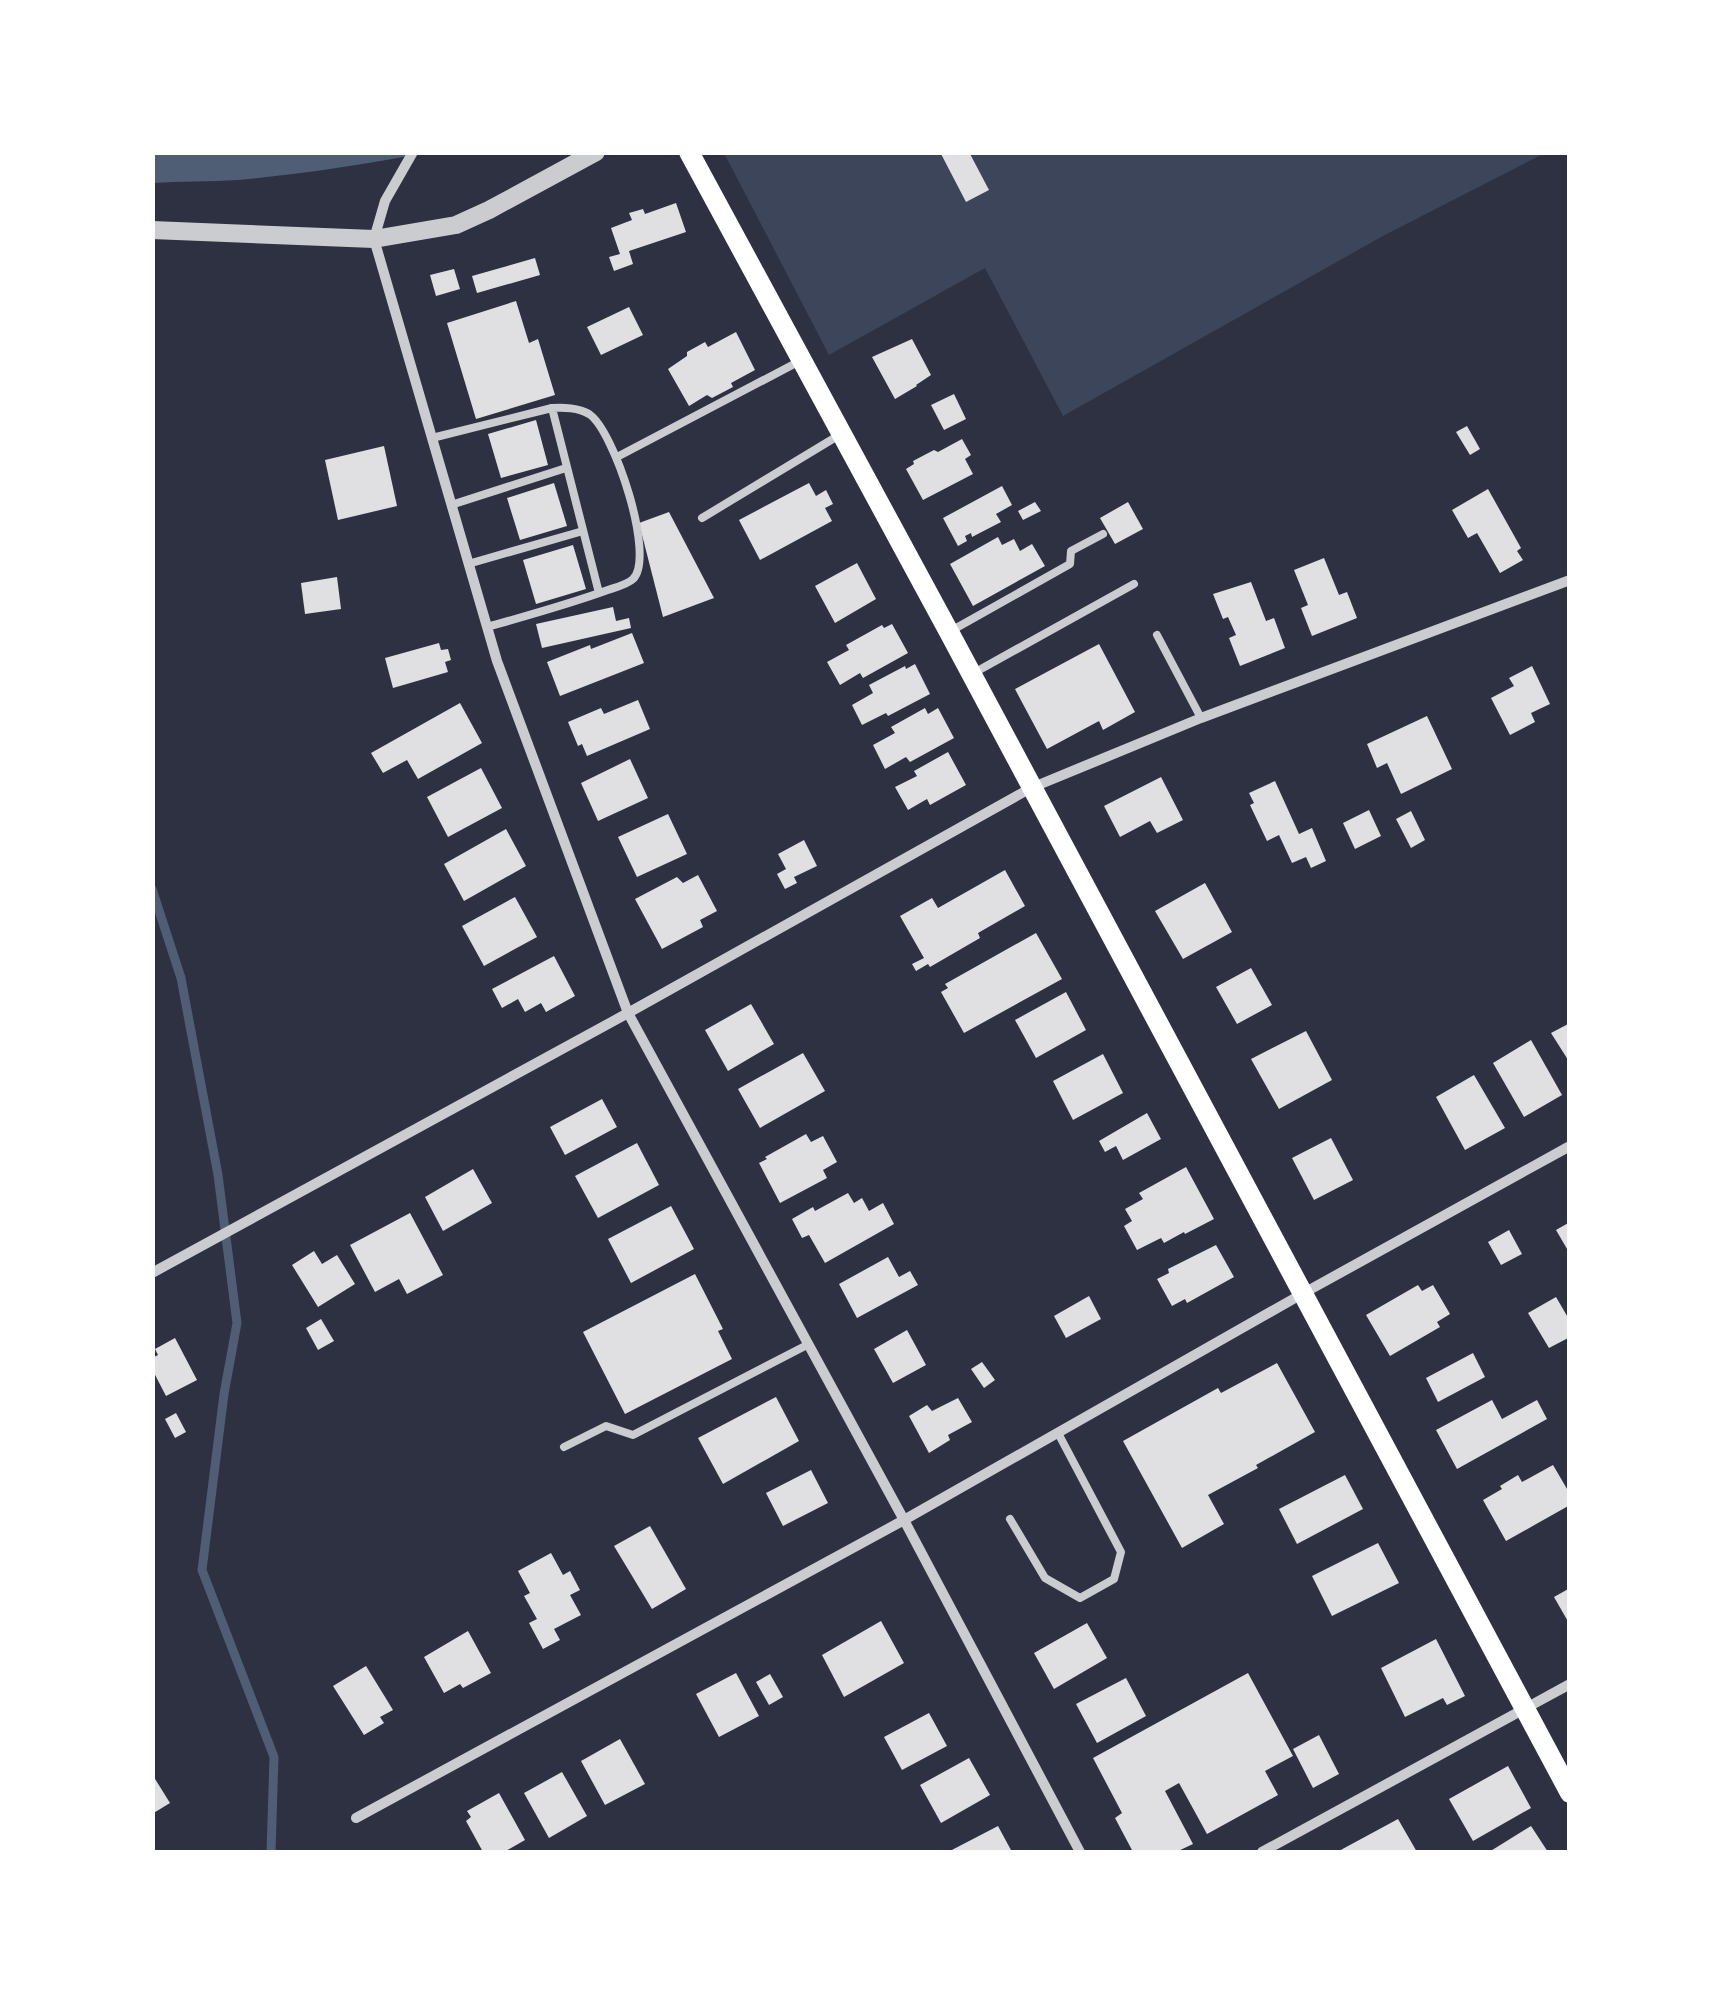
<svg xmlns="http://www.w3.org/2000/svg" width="1722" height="2005" viewBox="0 0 1722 2005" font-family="'Sofia Sans Condensed',sans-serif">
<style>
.green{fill:#3c4559}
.water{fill:#4f5d75}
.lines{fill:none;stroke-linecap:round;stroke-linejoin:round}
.stream{stroke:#4f5d75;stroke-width:9}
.building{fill:#e0e0e3}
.service{stroke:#caccd0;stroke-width:8}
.minor{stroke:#caccd0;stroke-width:10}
.tertiary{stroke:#caccd0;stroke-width:18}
.secondary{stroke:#fff;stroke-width:20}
</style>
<rect width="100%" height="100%" fill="#2d3142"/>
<polygon class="green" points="724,153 1545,153 1383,236 1063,416 985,268 829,355"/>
<path class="water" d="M153,153h271c-61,12 -123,21 -186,27 -28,2 -57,1 -85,3z"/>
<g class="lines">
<polyline class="stream" points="152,889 181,978 218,1175 237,1323 224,1394 202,1570 274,1757 271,1852"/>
</g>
<g class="building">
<polygon points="940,152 969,152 989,190 966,202"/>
<polygon points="676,203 686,232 629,251 633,264 614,271 609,257 620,254 611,228 632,220 629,213 643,209 645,214"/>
<polygon points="535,258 540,275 477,293 472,276"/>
<polygon points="454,269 460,289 436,296 430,275"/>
<polygon points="516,301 529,343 538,339 555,395 476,419 447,323"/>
<polygon points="629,307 643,335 601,355 587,327"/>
<polygon points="736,332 755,370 731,383 733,387 712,398 707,395 689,406 668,369 687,356 687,352 705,342 708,347"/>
<polygon points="912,339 931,375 916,385 917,386 895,399 872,357"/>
<polygon points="954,394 966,419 944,430 931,405"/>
<polygon points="536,420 548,465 501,478 488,434"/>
<polygon points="1467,426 1480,449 1470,455 1456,432"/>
<polygon points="962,439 971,455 965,459 973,474 923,500 906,469 914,464 913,461 934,450 938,452"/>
<polygon points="384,446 397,506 338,520 325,460"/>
<polygon points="554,483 567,526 520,540 507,498"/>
<polygon points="809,483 816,496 826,490 833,504 825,508 832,521 760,560 739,520"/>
<polygon points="1002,486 1012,505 996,514 1001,522 972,537 971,533 965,536 967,541 958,546 943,518"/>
<polygon points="1488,489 1521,548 1517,551 1523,560 1500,573 1477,533 1468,538 1452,510"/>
<polygon points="1035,502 1041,511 1023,520 1018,511"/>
<polygon points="1128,502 1143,529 1115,544 1100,518"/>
<polygon points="669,512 714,598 663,617 639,523"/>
<polygon points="998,537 1002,545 1014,539 1020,551 1032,544 1045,566 973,606 950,564"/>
<polygon points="573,545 586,589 536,604 523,560"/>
<polygon points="1324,558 1339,595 1347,592 1357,618 1312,636 1301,608 1308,605 1294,570"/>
<polygon points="857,563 876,599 835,623 815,586"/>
<polygon points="337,577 341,609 305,614 301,583"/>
<polygon points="1251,582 1266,621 1274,618 1285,648 1240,666 1229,638 1236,635 1228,617 1223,619 1213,594"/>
<polygon points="613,607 616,621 629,618 631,628 542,648 536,624"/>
<polygon points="892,624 908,653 863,678 860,673 840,685 827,662 849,650 846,645 882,625 884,628"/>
<polygon points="632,633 644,663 560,696 547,662 590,645 591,649"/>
<polygon points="439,643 441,650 448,649 451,660 445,662 448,672 393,688 385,658"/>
<polygon points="1099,644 1135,712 1103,730 1099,721 1047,749 1015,689"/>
<polygon points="915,664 930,694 888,716 886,713 862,725 852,705 873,693 869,685 905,666 906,669"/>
<polygon points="1532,666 1550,704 1531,713 1535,722 1510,735 1491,698 1514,686 1509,678"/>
<polygon points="638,700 650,729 587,756 582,744 578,746 568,722 601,708 604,714"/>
<polygon points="460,703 482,743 418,779 407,760 383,773 371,753"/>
<polygon points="925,708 928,714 938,708 954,738 910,762 906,757 885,769 873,745 895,733 891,727"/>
<polygon points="1427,716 1452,769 1401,794 1387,763 1377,768 1367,744"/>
<polygon points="948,752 966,785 930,805 927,799 908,810 895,787 917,776 914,771"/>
<polygon points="630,759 648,798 598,821 581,783"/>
<polygon points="481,768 502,808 448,837 427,797"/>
<polygon points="1161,777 1183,820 1157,833 1150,821 1120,837 1104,806"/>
<polygon points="1275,781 1299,834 1312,828 1326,861 1311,868 1306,857 1292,863 1279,835 1267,841 1250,805 1254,803 1249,793"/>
<polygon points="1369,810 1381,836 1355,849 1343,823"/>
<polygon points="1411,811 1425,840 1411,848 1396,819"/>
<polygon points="668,814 687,854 637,877 618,837"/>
<polygon points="506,829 526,866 464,901 444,864"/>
<polygon points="804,840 817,866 794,877 797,883 785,889 777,874 786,869 778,854"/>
<polygon points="1005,870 1025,906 978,933 980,938 930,967 928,964 916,971 912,964 924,958 900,916 932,898 938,908"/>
<polygon points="698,875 717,911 700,920 703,927 662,949 635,899 677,877 683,883"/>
<polygon points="1205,883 1232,932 1183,959 1155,911"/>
<polygon points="515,897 537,937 484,966 462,926"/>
<polygon points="1036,933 1062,979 964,1033 941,992 948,988 945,984"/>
<polygon points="554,956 575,996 546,1012 541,1003 525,1012 518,999 502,1008 492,989"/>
<polygon points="1251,968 1272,1005 1237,1024 1216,987"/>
<polygon points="1066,992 1086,1030 1036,1058 1015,1020"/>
<polygon points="751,1004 774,1044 728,1071 705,1030"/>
<polygon points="1570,1023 1570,1063 1551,1033"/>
<polygon points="1306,1031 1332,1080 1279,1109 1251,1059"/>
<polygon points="1531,1040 1562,1095 1524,1117 1493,1063"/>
<polygon points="803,1053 825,1091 760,1128 738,1089"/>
<polygon points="1103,1054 1123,1093 1073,1120 1053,1081"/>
<polygon points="1474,1075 1505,1128 1465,1150 1436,1097"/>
<polygon points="602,1099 617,1127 565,1155 550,1127"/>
<polygon points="1147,1113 1161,1139 1123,1160 1116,1146 1105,1152 1099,1141"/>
<polygon points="806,1134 811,1142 823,1136 837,1162 823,1170 827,1178 780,1203 759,1163 767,1159 765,1157"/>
<polygon points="1331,1138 1353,1180 1314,1200 1292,1158"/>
<polygon points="637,1143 659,1185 598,1218 575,1176"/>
<polygon points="1186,1167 1214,1219 1185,1234 1184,1232 1164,1243 1161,1238 1137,1250 1124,1226 1132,1221 1125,1209 1143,1199 1139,1193"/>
<polygon points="473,1169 492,1203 443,1231 425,1197"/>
<polygon points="848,1193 854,1203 862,1198 869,1211 883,1203 894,1224 825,1263 809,1235 802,1238 792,1219 813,1207 815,1211"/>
<polygon points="671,1206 694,1249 631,1283 608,1239"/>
<polygon points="410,1213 443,1275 407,1294 399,1279 375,1292 350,1245"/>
<polygon points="1570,1222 1570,1254 1556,1230"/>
<polygon points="1509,1230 1522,1254 1501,1265 1488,1242"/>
<polygon points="1216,1245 1234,1277 1187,1303 1185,1299 1172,1306 1157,1279 1169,1273 1168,1269"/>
<polygon points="314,1251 322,1264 337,1255 355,1284 318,1307 292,1265"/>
<polygon points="888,1257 899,1277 910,1271 918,1285 857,1318 839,1284"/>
<polygon points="695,1274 723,1329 718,1331 732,1359 625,1414 583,1332"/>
<polygon points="1418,1285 1422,1291 1433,1285 1450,1314 1437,1322 1440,1327 1390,1356 1366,1315"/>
<polygon points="1089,1296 1101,1319 1066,1338 1054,1316"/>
<polygon points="1556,1297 1570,1321 1570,1337 1549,1348 1528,1313"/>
<polygon points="321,1319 334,1341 318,1350 306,1328"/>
<polygon points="907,1330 926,1365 893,1383 874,1349"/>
<polygon points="175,1338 197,1380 166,1396 152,1369 152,1358 158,1355 155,1349"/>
<polygon points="1473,1353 1485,1377 1438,1402 1426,1378"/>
<polygon points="982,1362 995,1380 984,1388 971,1369"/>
<polygon points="1277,1363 1315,1432 1256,1465 1258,1468 1208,1495 1224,1524 1182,1548 1123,1441 1218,1388 1221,1393"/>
<polygon points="776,1397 799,1441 723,1484 698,1438"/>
<polygon points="958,1398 972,1422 948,1435 950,1440 929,1453 909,1416 927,1405 932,1411"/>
<polygon points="1492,1400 1502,1419 1537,1400 1547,1419 1457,1469 1436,1430"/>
<polygon points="176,1413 186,1432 175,1438 165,1419"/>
<polygon points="1553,1465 1570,1494 1570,1505 1506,1541 1483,1500 1502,1489 1500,1486 1518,1475 1522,1482"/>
<polygon points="811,1470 828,1503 783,1526 766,1493"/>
<polygon points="1345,1475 1363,1509 1297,1544 1279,1509"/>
<polygon points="650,1526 686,1589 652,1609 614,1546"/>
<polygon points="1378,1543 1399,1583 1332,1616 1312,1576"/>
<polygon points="551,1553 563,1575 570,1571 580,1590 570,1595 581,1615 554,1629 560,1640 543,1649 529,1623 537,1619 524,1596 530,1593 518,1571"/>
<polygon points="1570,1588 1570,1625 1554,1597"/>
<polygon points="881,1621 904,1663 844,1697 822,1655"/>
<polygon points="1087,1623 1107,1658 1054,1689 1034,1653"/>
<polygon points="468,1631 491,1673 463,1688 460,1684 444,1693 424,1657"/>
<polygon points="1436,1639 1465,1696 1447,1705 1443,1698 1405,1717 1381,1668"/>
<polygon points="366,1666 393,1710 380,1717 384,1723 364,1735 333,1686"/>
<polygon points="736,1673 759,1716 719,1737 696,1694"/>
<polygon points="1248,1673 1293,1756 1265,1771 1278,1795 1207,1834 1179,1783 1165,1791 1193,1844 1176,1852 1133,1852 1115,1818 1122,1813 1093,1758"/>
<polygon points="770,1674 783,1697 769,1705 756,1682"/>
<polygon points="1126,1678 1146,1716 1097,1743 1076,1704"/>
<polygon points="929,1713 947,1746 902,1770 884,1737"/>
<polygon points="1319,1735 1339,1774 1313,1788 1293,1749"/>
<polygon points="620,1739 645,1784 605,1805 581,1761"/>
<polygon points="969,1758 990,1795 941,1823 920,1785"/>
<polygon points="1508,1766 1531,1808 1473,1841 1449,1799"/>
<polygon points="562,1772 587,1816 549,1838 524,1793"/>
<polygon points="152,1774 170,1803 152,1814"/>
<polygon points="499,1793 525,1840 504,1852 483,1852 466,1821 471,1817 467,1811"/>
<polygon points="1398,1819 1417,1852 1337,1852"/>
<polygon points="998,1826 1012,1852 948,1852"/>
<polygon points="1531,1826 1548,1852 1489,1852"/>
</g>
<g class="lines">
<g class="service">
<polyline points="432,438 552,408"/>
<polyline points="617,457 798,362"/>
<polyline points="451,505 566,468"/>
<polyline points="702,518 841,434"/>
<polyline points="468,564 583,531"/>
<path d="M487,627c39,-11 79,-22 118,-36 8,-3 22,-6 28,-12 23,-22 -19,-149 -44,-165 -10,-6 -26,-7 -37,-6l47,185"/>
<polyline points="949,632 1070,564 1071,551 1103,534"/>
<polyline points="1157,635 1201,718"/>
<polyline points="972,674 1134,584"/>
<polyline points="564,1447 606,1426 633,1435 809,1344"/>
<polyline points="1010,1519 1045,1578 1080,1598 1114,1579 1121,1552 1058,1433"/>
</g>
<g class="minor">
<polyline points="413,152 385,201 374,239 497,661 628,1013 904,1520 1080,1852"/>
<polyline points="152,1273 628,1013 1031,788 1201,718 1570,580"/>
<polyline points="356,1818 904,1520 1302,1294 1570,1146"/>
<polyline points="1262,1852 1570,1684"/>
</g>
<polyline class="tertiary" points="152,230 374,239 456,225 489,210 596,152"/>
<polyline class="secondary" points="689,152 949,632 1570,1793"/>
</g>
<rect width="1722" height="2005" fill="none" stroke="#ffffff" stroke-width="310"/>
</svg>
